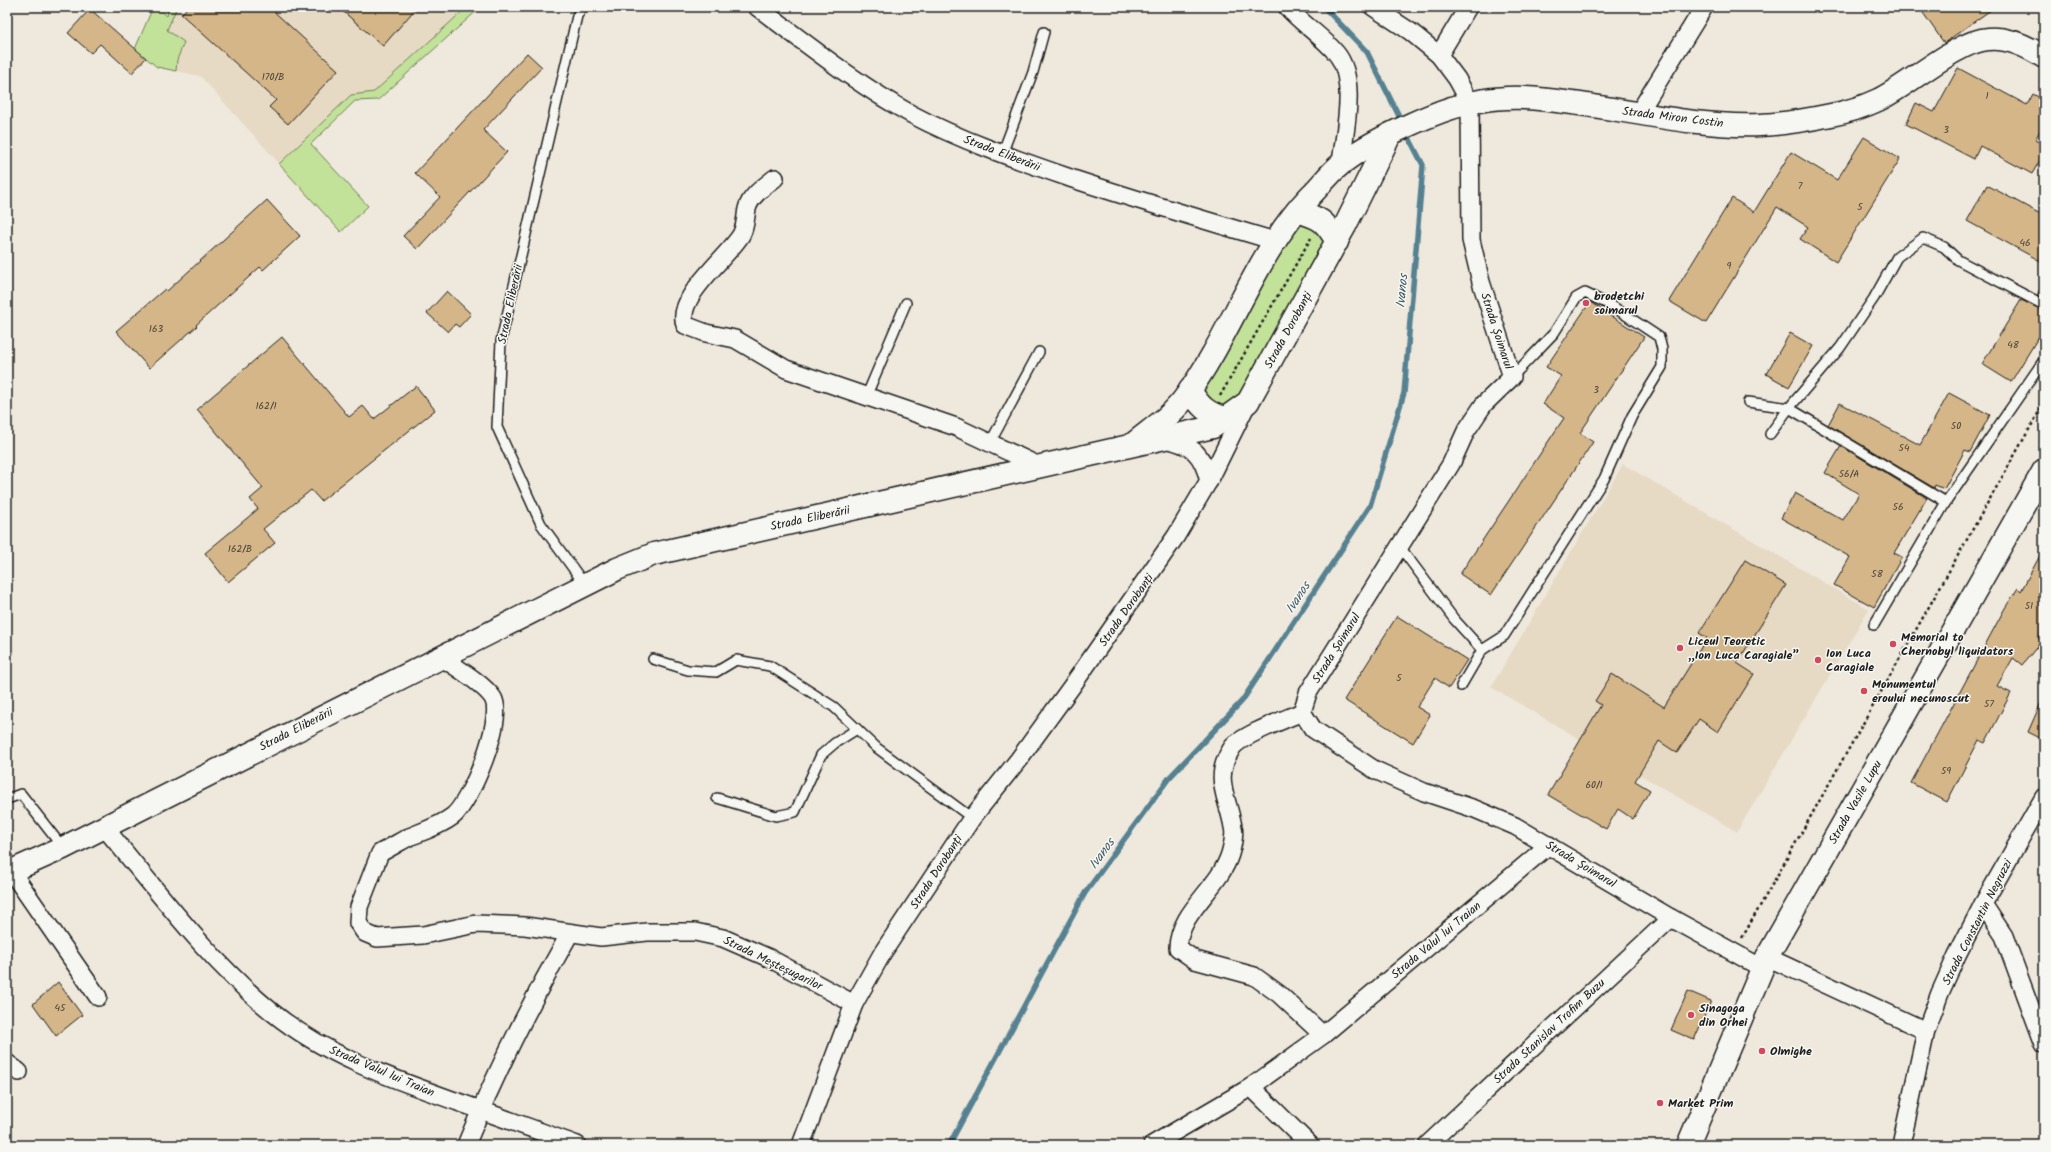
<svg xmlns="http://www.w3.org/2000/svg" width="2051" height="1152" viewBox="0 0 2051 1152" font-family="Kalam,sans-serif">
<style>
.built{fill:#e7dac4}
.green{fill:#c2e199;stroke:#6f7e5a}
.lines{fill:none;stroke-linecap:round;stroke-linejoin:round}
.stream{stroke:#578191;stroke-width:5.5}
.building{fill:#d4b688;stroke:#1c1c1c}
.lane-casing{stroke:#1c1c1c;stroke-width:12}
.street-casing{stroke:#1c1c1c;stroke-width:20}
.secondary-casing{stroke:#1c1c1c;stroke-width:25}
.path{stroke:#1c1c1c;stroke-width:2.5;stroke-dasharray:3 3;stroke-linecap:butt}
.lane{stroke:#f6f6f2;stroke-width:9}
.street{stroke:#f6f6f2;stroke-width:17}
.secondary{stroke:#f6f6f2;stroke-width:22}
.poi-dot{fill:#d1495b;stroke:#f6f6f2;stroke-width:1.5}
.labels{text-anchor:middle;stroke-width:3;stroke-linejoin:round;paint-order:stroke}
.number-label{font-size:10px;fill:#4a4237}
.street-label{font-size:12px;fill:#1c1c1c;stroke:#f6f6f2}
.poi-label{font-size:12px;font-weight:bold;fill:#1c1c1c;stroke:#f6f6f2;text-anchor:start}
.water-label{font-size:13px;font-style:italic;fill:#3e5760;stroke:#f6f6f2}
</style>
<rect width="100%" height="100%" fill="#efe9dd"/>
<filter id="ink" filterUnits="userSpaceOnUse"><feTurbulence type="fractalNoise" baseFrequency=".025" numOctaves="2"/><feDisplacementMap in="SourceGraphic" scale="8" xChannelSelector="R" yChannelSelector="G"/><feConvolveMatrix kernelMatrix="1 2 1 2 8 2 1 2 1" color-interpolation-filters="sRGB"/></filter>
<g filter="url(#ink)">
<g class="built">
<polygon points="169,7 174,7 181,14 188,7 481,7 378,100 355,101 311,144 368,206 341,232 200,76 157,67"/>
<polygon points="1623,464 1869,609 1737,832 1491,687"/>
</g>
<g class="green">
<polygon points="153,7 157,7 167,16 169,7 174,7 176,9 167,30 184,42 177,60 176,71 157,67 135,49"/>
<polygon points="467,7 481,7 378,100 355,101 311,144 368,206 341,232 279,164 351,95 374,92"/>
<polygon points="1303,223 1313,223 1327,243 1235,404 1222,409 1204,397 1203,386 1292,229"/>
</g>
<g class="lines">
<g class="stream">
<polyline points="1324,7 1367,52 1403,124"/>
<polyline points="949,1145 1085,893 1169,778 1242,701 1370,506 1404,393 1423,165 1406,132"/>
</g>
</g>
<g class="building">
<polygon points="188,7 269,7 338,70 288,124 269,107 276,100 181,14"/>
<polygon points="338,7 417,7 383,46"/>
<polygon points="1919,7 1995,7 1944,43"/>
<polygon points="90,9 146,58 132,73 100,44 91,53 68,33"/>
<polygon points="527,53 542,67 483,130 507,152 417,249 403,236 440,197 415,173"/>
<polygon points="1958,68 2027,105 2033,94 2044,100 2044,123 2035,140 2044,145 2044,153 2032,174 1980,146 1974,159 1906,124 1916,103 1934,112"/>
<polygon points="1864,137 1900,159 1836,262 1800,239 1808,227 1777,207 1706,323 1669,301 1732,198 1754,212 1791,152 1837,180"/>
<polygon points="1987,185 2044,216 2044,263 1967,221"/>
<polygon points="267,200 300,236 263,270 260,267 196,325 197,326 149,368 116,331 165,289 167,291"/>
<polygon points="2044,282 2044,298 2037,295"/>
<polygon points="447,291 471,314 459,327 455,324 448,332 427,313"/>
<polygon points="2021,300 2044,311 2044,328 2011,382 1982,364"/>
<polygon points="1590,302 1644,337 1580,433 1593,442 1491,595 1460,574 1564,418 1543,404 1561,376 1546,367"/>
<polygon points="1790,333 1813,346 1789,387 1766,374"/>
<polygon points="282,337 349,417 363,406 374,419 416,386 435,410 321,501 311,490 263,529 275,543 228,582 205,553 258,509 250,499 263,488 197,409"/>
<polygon points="1949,393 1990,415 1970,452 1965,450 1944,489 1935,485 1934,488 1828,425 1840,403 1920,445"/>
<polygon points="1841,446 1927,498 1894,553 1902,557 1874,607 1834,585 1850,557 1781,518 1795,493 1843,520 1859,494 1825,473"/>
<polygon points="2044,548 2044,629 2038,638 2042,641 2022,665 2013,658 1997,686 2011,693 1985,743 1979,740 1947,802 1911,783 2005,608 2018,588 2021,591"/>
<polygon points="1745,560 1786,585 1737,663 1754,674 1718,732 1699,719 1677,753 1659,741 1635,781 1650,790 1633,819 1618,809 1606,829 1548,795 1601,705 1595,701 1612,674 1664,707 1707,638 1699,633"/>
<polygon points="1397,616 1467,660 1449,688 1435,678 1417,707 1430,715 1413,743 1344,700"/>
<polygon points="2044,696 2044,740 2028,732"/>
<polygon points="58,982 82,1015 56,1036 33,1004"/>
<polygon points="1688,991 1711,1001 1694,1040 1671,1030"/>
</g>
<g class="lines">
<g class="lane-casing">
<g id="lane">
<polyline points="582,7 577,16 501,341 497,427 541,524 585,585"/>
<polyline points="1002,154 1033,72 1044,32"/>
<polyline points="866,397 906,303"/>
<polyline points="1748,402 1789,408 1946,502"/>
<polyline points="1770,434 1789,408 1840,348 1874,298 1897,257 1923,238 1944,247 1958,260 2044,305"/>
<polyline points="990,443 1039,352"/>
<polyline points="1400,547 1454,619 1482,650 1461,686"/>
<polyline points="1874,625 1946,502 2044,360"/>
<polyline points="1482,650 1504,636 1604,479 1632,416 1662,367 1662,349 1659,337 1612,306 1585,293 1576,298 1554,333 1512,377"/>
<polyline points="653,659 688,670 716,672 736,660 770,666 834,707 877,748 972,818"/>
<polyline points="717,798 776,816 795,812 821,755 835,743 857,729"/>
<polyline points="7,799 21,794 63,848"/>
</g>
</g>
<g class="street-casing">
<g id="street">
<path d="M757,7c50,37 99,77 154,107 51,27 107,46 162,65 67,22 134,42 202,62"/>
<path d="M1287,7c15,17 35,29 49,46 22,26 8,80 5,111"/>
<polyline points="1373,7 1411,32 1439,55 1457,79 1470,103 1471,240 1481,282 1512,377 1484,404 1466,431 1451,464 1308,693 1302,712 1313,729 1375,770 1424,792 1475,809 1515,826 1671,918 1762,968"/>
<polyline points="1439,55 1468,7"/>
<polyline points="1638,114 1704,7"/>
<path d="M775,178c-10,8 -25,18 -28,31 -2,10 -1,17 -6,26 -14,23 -66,62 -56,90l21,8 29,6 51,30 170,58 85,40"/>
<path d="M1165,439c28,6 37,14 44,42"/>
<path d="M441,657c14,10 42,26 52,41 12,21 -22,103 -40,118 -13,10 -29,15 -44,21 -10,5 -19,11 -29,16l-21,54 -1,16 7,10 12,5 46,-3 53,-11 49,2 76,11 46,-5h48l28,6 46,20 85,46"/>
<path d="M1302,712c-16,7 -62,24 -70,36 -20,30 -4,49 1,79 2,7 -1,20 -3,27 -11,35 -51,57 -52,94l17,12 59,16 25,18 44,41"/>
<path d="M104,827c53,63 103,132 168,185 54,44 121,67 186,90 40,14 80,29 119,43"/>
<polyline points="11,871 98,997"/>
<polyline points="1983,904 2004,936 2044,1044"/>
<polyline points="1767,957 1926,1031"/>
<polyline points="7,1063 19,1072"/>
<polyline points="1251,1087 1310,1145"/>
<path d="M466,1145c30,-73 65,-144 104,-212"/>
<polyline points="801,1145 854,1004 883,952 972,818 1019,759 1072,686 1176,536 1211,477 1248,402"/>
<polyline points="1152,1145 1251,1087 1323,1035 1549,845"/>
<polyline points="1427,1145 1671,918"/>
<polyline points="1901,1145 1926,1031 1940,993 1957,955 1983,904 2044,797"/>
</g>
</g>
<g class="secondary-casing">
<g id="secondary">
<path d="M1297,211c23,7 28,9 40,31"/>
<path d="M1190,390c10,17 17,23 36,29"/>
<path d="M1133,444c18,-15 40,-29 53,-48 46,-63 70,-144 125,-201 10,-10 19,-22 30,-31 27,-22 95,-54 129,-61 15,-4 39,-6 55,-5 78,4 156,30 235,27 24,-1 47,-5 71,-10 16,-3 32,-8 47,-15 30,-14 79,-59 110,-61 20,-2 39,7 56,18"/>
<polyline points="7,873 63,848 617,569 654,554 1213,427 1248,402 1345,226 1390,135"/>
<polyline points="1688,1145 1767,957 2044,470"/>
</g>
</g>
<g class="path">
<polyline points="1220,396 1311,238"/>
<polyline points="1742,938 2044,403"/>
</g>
<use href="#lane" class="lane"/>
<use href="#street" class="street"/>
<use href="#secondary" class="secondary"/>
</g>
</g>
<g class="poi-dot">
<circle cx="1586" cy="303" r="4"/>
<circle cx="1893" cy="644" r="4"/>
<circle cx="1680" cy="648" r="4"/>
<circle cx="1818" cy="660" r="4"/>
<circle cx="1864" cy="691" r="4"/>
<circle cx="1691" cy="1015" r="4"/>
<circle cx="1762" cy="1051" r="4"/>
<circle cx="1660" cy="1103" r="4"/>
</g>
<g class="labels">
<g class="number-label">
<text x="273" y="80">170/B</text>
<text x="1987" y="99">1</text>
<text x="1946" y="133">3</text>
<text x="1800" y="189">7</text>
<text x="1860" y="210">5</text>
<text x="2025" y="246">46</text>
<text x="1729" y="269">9</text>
<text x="156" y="332">163</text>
<text x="2013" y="348">48</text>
<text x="1596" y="393">3</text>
<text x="266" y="409">162/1</text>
<text x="1956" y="429">50</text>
<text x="1904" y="451">54</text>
<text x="1849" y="477">56/A</text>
<text x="1898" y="510">56</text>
<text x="240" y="552">162/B</text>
<text x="1877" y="577">58</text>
<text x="2029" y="609">51</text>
<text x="1399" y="681">5</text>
<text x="1989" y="707">57</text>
<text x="1946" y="774">59</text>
<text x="1594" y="788">60/1</text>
<text x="60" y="1011">45</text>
</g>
<g class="street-label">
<text transform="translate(1673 117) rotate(7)" y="4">Strada Miron Costin</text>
<text transform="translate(1002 153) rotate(21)" y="4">Strada Eliberării</text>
<text transform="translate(510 304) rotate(-78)" y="4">Strada Eliberării</text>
<text transform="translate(1288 330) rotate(-61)" y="4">Strada Dorobanți</text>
<text transform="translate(1497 331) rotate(72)" y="4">Strada Șoimarul</text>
<text transform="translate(810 518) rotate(-12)" y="4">Strada Eliberării</text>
<text transform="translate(1126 610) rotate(-55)" y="4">Strada Dorobanți</text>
<text transform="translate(1336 648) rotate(-58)" y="4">Strada Șoimarul</text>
<text transform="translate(296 729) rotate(-27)" y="4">Strada Eliberării</text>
<text transform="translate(1855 802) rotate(-60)" y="4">Strada Vasile Lupu</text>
<text transform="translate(1581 864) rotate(31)" y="4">Strada Șoimarul</text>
<text transform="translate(936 872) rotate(-57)" y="4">Strada Dorobanți</text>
<text transform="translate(1977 922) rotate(-63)" y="4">Strada Constantin Negruzzi</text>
<text transform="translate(1436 940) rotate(-40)" y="4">Strada Valul lui Traian</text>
<text transform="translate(773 963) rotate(26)" y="4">Strada Meșteșugarilor</text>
<text transform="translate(1549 1031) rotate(-43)" y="4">Strada Stanislav Trofim Buzu</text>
<text transform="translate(382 1071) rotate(23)" y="4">Strada Valul lui Traian</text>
</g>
<g class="poi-label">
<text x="1594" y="300">brodetchi<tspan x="1594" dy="14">soimarul</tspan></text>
<text x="1901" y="641">Memorial to<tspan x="1901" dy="14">Chernobyl liquidators</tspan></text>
<text x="1688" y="645">Liceul Teoretic<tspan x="1688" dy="14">„Ion Luca Caragiale”</tspan></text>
<text x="1826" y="657">Ion Luca<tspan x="1826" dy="14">Caragiale</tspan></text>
<text x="1872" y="688">Monumentul<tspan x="1872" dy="14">eroului necunoscut</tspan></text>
<text x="1699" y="1012">Sinagoga<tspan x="1699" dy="14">din Orhei</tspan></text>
<text x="1770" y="1055">Olmighe</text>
<text x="1668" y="1107">Market Prim</text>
</g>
<g class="water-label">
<text transform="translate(1401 291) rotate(-85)" y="5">Ivanos</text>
<text transform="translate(1297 597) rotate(-57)" y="5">Ivanos</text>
<text transform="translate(1101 853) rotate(-54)" y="5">Ivanos</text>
</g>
</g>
<rect width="2051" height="1152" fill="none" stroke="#f6f6f2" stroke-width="24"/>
<rect x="12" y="12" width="2027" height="1128" fill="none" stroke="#1c1c1c" stroke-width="1.5" filter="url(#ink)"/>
</svg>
